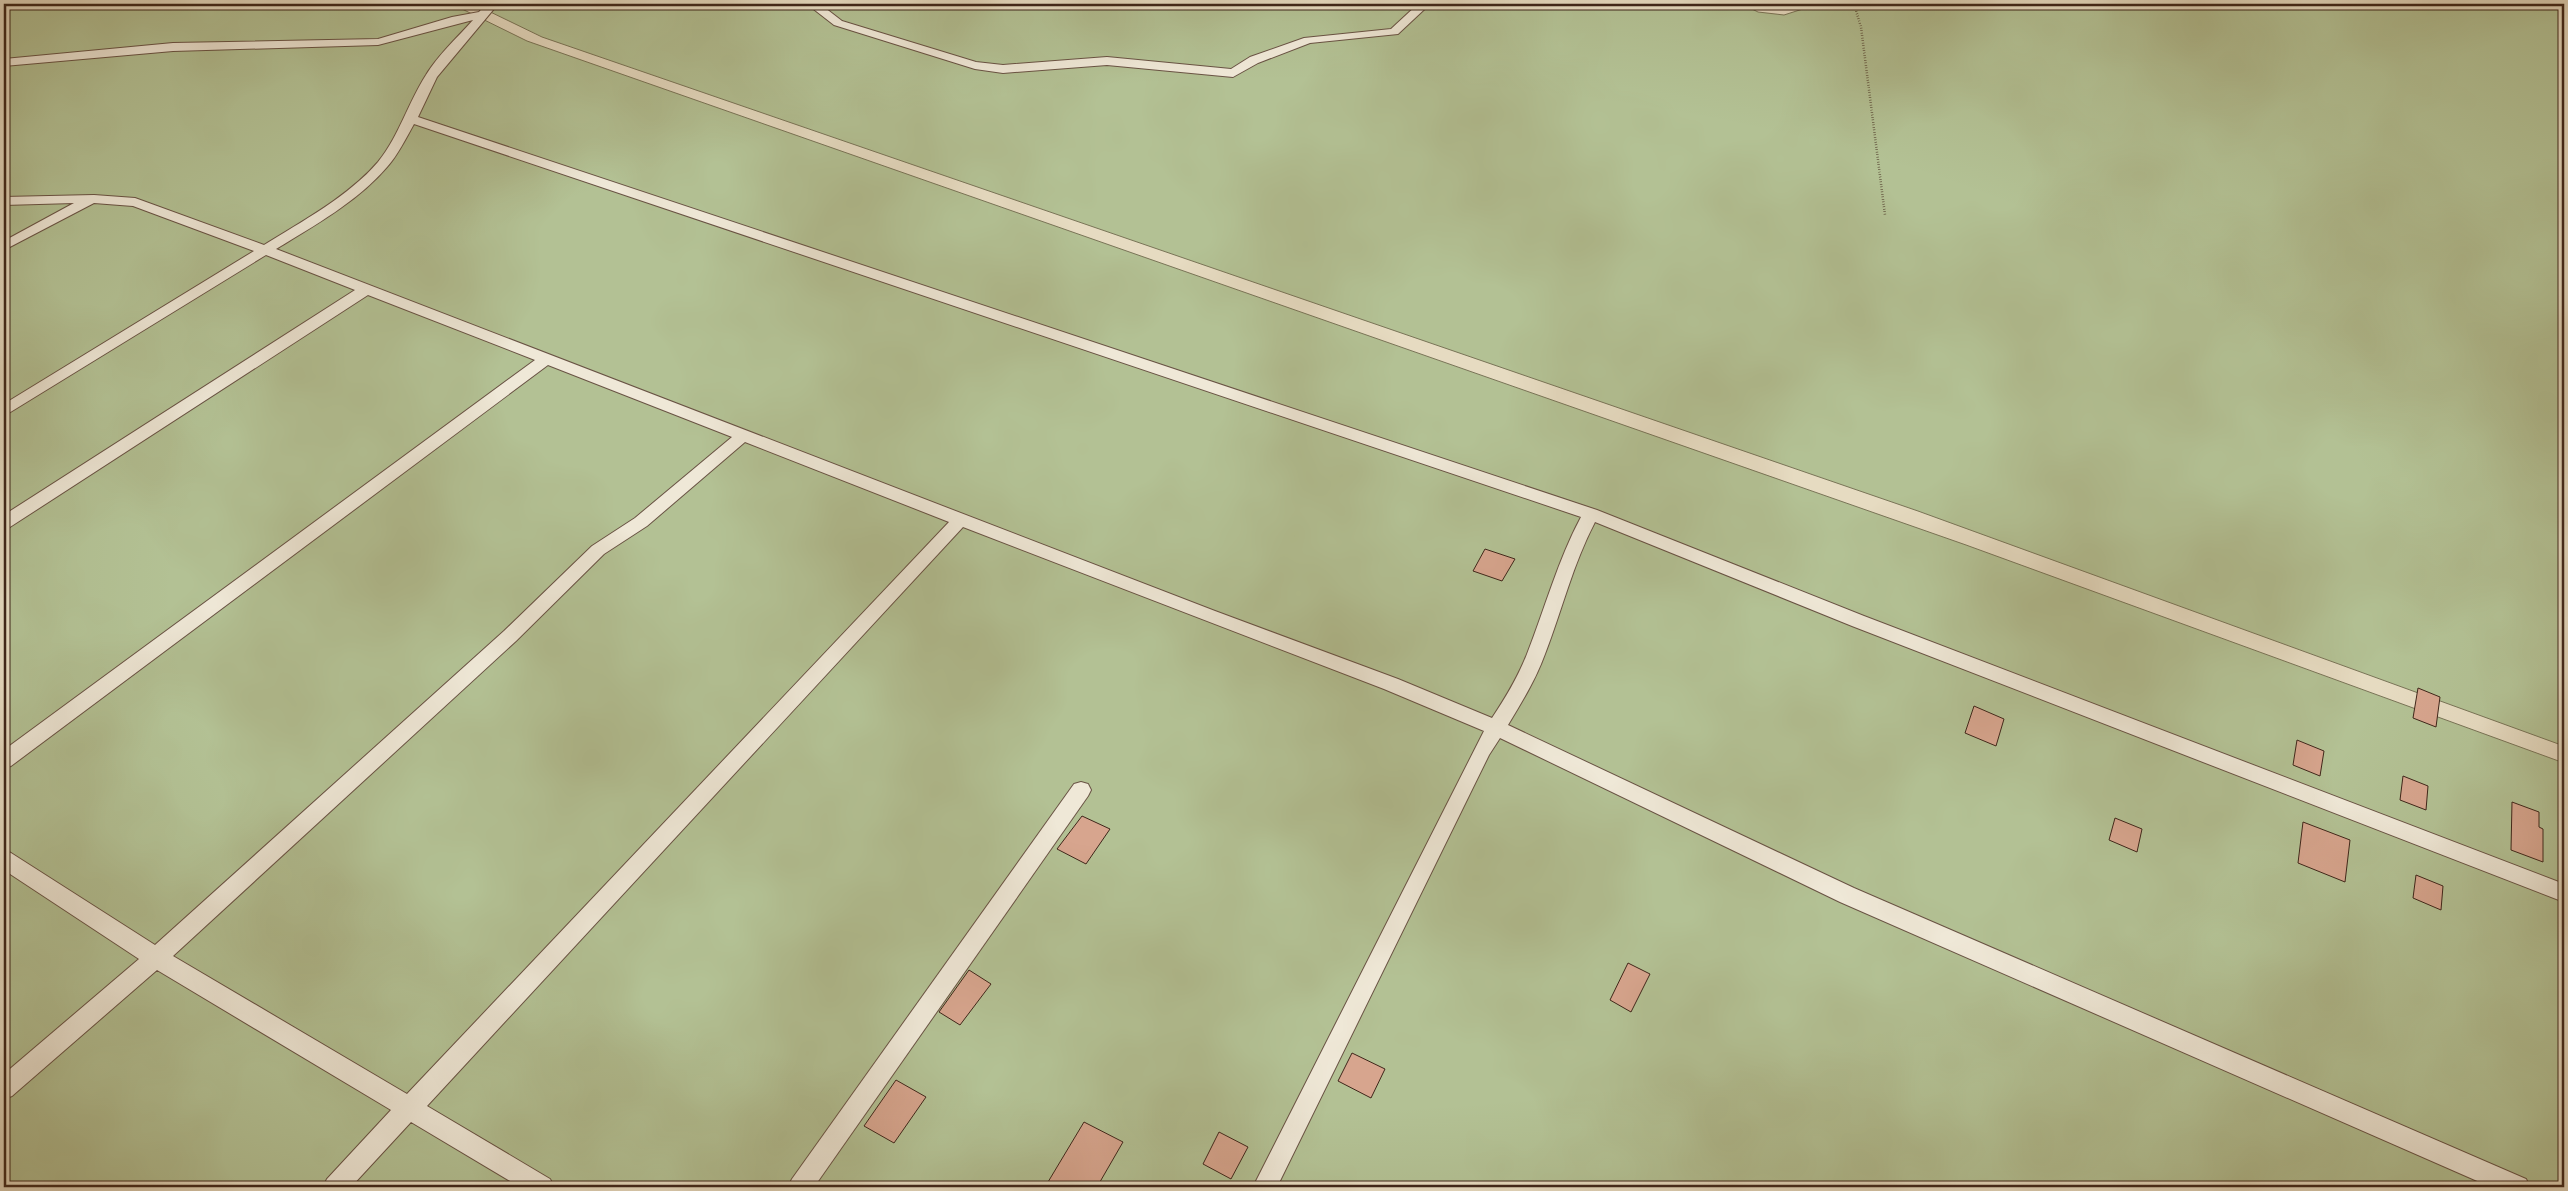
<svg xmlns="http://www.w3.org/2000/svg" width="2568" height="1191" viewBox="0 0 2568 1191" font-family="'Old Standard TT',serif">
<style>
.green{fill:#b3c194;stroke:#797457}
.building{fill:#d7a58e;stroke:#3f261a}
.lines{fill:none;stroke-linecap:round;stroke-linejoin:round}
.service-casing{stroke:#695344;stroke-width:2}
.path{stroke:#3f261a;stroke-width:2.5;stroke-dasharray:0.5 2;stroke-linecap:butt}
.service{fill:#efe8d7;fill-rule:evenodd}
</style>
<rect width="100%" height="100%" fill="#e6dbc1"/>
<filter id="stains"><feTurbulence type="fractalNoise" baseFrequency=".004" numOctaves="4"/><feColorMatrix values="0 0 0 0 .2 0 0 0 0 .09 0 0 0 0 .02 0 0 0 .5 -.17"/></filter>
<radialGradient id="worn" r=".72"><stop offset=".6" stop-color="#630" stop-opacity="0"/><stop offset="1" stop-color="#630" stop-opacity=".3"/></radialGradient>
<g class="green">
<polygon points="4,4 464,4 460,8 527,41 1966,545 2564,763 2564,1187 4,1187"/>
<polygon points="478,4 1742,4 1758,12 1784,15 1809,7 1830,4 2564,4 2564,746 1918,511 542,37 476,5"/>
</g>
<g class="building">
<polygon points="1485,549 1515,559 1502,581 1473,571"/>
<polygon points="2418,688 2440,697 2436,727 2413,718"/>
<polygon points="1974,706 2004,719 1996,746 1965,733"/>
<polygon points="2297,740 2324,751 2320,776 2293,765"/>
<polygon points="2403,776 2428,786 2426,810 2400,800"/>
<polygon points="2512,802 2539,812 2539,827 2543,829 2543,862 2511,850"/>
<polygon points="1082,816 1110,829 1086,864 1057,849"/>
<polygon points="2115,818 2142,829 2137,852 2109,840"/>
<polygon points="2303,822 2350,840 2345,882 2298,863"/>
<polygon points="2416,875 2443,886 2441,910 2413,898"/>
<polygon points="1628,963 1650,974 1631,1012 1610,1000"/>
<polygon points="969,970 991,984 960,1025 939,1012"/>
<polygon points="1352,1053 1385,1069 1371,1098 1338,1081"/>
<polygon points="896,1080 926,1097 894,1143 864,1126"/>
<polygon points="1084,1122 1123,1142 1097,1187 1045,1187"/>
<polygon points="1219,1132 1248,1147 1231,1179 1203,1164"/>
</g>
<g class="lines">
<g class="service-casing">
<g id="service">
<path d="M486,4h12l-61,73 -19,40 1179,393 267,106 700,268v18l-712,-276 -257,-104c-22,42 -33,88 -50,132 -9,25 -23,48 -37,71l346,163 672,291 4,8h-39l-651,-285 -340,-164 -11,17 -212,432h-24l231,-456 -100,-42 -421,-162 -536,579 123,73 4,8h-34l-109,-65 -60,65h-28l4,-8 64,-69 -234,-140 -145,126 -8,3v-25l135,-115 -135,-89v-20l7,3 144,92 349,-314 88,-85 43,-28 97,-81 -184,-72 -537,401 -7,2v-18l531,-390 -167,-65 -358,232 -6,2v-14l351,-225 -89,-35 -262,161v-12l250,-153 -121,-45 -39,-3 -90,47v-9l70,-38 -70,2v-8l90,-2 41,3 129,47c37,-23 85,-49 114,-83 21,-26 30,-59 48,-87 12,-20 31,-37 47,-55l-95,25 -205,6 -169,15v-7l169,-16 205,-4 74,-22 27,-5zM414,124l1167,393c-23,43 -36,91 -54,137 -9,23 -21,43 -35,64l-94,-39 -183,-68 -939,-362c38,-23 82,-48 111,-82 11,-12 19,-29 27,-43zM745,442l204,80 -542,572 -234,-138 343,-315 88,-87 43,-28z"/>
<polygon points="807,4 820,4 842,21 976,62 1003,65 1107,57 1231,69 1250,57 1304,38 1391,29 1418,4 1430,4 1398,34 1310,43 1258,63 1233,77 1107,65 1003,73 975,69 834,25"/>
<polygon points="1081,782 1088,784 1091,790 1088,796 814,1187 788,1187 792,1179 1074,784"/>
</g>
</g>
<polyline class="path" points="1854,4 1861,27 1885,215"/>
<use href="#service" class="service"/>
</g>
<rect width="2568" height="1191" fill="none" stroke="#e6dbc1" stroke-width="20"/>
<rect x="5" y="5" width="2558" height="1181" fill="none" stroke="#3f261a" stroke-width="2.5"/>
<rect x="10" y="10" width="2548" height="1171" fill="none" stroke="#3f261a"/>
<rect width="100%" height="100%" filter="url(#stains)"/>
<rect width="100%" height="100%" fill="url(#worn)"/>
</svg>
